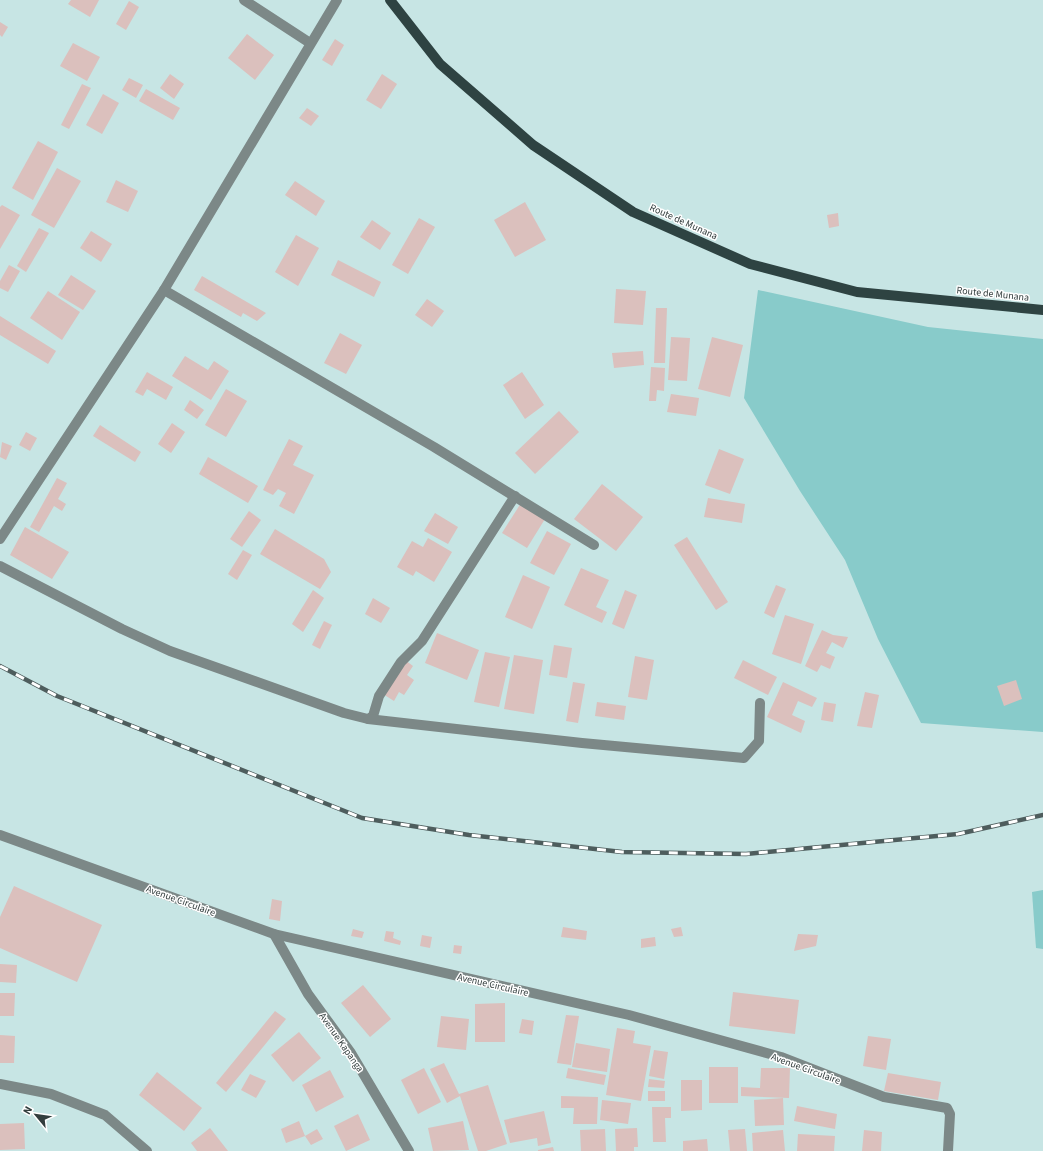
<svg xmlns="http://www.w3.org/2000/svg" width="1043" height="1151" viewBox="0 0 1043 1151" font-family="'Source Sans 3',sans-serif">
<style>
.green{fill:#88cbca}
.building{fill:#dbc0bd}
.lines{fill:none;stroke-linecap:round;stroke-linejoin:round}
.minor{stroke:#7c8887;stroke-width:10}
.major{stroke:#2e4342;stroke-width:10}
.rail-casing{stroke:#4e5d5d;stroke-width:4.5}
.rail{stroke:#fff;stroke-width:3;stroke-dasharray:9;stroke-linecap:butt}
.labels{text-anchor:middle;stroke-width:3;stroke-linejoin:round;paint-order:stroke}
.street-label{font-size:10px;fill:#323d3d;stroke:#fff}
</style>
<rect width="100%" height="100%" fill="#c7e5e4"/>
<g class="green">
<polygon points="758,290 928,327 1043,339 1043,732 921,723 878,639 845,560 800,491 744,398"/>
<polygon points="1043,890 1043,949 1036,948 1032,892"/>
</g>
<g class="building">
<polygon points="71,0 99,0 90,17 68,4"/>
<polygon points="129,1 139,7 126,30 116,24"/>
<polygon points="0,22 8,27 2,37 0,35"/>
<polygon points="247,34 274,55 255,80 228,58"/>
<polygon points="335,39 344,45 332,66 322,60"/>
<polygon points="73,43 100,57 87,81 60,66"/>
<polygon points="170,74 184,84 174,99 160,88"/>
<polygon points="382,74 397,84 381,109 366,100"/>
<polygon points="129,78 143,85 136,98 122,90"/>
<polygon points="82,84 91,88 69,129 61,125"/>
<polygon points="146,89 180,108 173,120 139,101"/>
<polygon points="103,94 119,103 102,134 86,125"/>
<polygon points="307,108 319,116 311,126 299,118"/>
<polygon points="38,141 58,152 33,200 12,188"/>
<polygon points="57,168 81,181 54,228 31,215"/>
<polygon points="116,180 138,191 128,212 106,202"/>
<polygon points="295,181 325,201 316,216 285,195"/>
<polygon points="525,202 546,240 515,257 494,220"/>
<polygon points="2,205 20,215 0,249 0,207"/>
<polygon points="838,213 839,226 829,228 827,215"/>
<polygon points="419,218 435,227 408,274 392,265"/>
<polygon points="372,220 391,233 380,250 360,237"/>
<polygon points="39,228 49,233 26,272 17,266"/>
<polygon points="91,231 112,244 101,262 80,248"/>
<polygon points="296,235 319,248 298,286 275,272"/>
<polygon points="338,260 381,282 374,297 331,275"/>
<polygon points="9,265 20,271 8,292 0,288 0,281"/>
<polygon points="71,275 96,291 83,310 58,295"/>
<polygon points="202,276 266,313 257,321 243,313 241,317 194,290"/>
<polygon points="616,289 646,291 643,325 614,323"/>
<polygon points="48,291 80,312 62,340 30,318"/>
<polygon points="427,299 444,311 432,327 415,315"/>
<polygon points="656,308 667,308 665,363 654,363"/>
<polygon points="0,316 56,351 48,364 0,335"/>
<polygon points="340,333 362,345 346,374 324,363"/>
<polygon points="671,337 690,338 687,381 668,380"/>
<polygon points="712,337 743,345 730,397 698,389"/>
<polygon points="643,351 644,365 614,368 612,353"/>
<polygon points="185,356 208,370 214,361 229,371 211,400 172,376"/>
<polygon points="651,367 665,368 664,391 657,390 656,401 649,401"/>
<polygon points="147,372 173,387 166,400 147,389 143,396 135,392"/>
<polygon points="522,372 544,405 525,419 503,385"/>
<polygon points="226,389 247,401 226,437 205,425"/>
<polygon points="671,394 699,398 696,416 667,412"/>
<polygon points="190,400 204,410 197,419 184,410"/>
<polygon points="559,411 579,432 535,474 515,453"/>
<polygon points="172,423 185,432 171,453 158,444"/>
<polygon points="100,425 141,452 135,462 93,436"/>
<polygon points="26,432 37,438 30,451 19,445"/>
<polygon points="289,439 303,446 293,465 314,475 294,514 279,506 286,493 278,489 273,495 263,490"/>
<polygon points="2,442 12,446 6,460 0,457"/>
<polygon points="719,449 744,459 730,494 705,485"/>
<polygon points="208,457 258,486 248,503 199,474"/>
<polygon points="57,478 67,483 58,499 66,504 62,511 54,506 39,532 30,527"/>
<polygon points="602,484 643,517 616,551 574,519"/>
<polygon points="708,498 745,504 742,523 704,517"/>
<polygon points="521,503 545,519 527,548 502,533"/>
<polygon points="249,511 261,520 242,547 230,539"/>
<polygon points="435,513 458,527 448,544 424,531"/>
<polygon points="25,527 69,552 52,579 10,555"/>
<polygon points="275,529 324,559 331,572 320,589 260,554"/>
<polygon points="547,531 571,544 554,575 530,563"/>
<polygon points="687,537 728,602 716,610 674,545"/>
<polygon points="428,538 452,552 434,582 416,571 413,576 397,567 412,541 423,547"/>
<polygon points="243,550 252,555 237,580 228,574"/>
<polygon points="581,568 609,580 596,607 607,612 602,623 564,605"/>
<polygon points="523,575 550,587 532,629 505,617"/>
<polygon points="776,585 786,589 774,618 764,613"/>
<polygon points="313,590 324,598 303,632 292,624"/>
<polygon points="625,590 637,595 624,629 612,624"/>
<polygon points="373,598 390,608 381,623 365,614"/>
<polygon points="785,615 814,624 801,664 772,654"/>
<polygon points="324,621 332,625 320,649 312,645"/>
<polygon points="822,630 833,635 848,637 843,648 832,642 826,653 835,657 830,669 821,665 817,672 805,666"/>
<polygon points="437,633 479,650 467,680 425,663"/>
<polygon points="554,645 572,648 567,678 549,675"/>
<polygon points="485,652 510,657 499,707 474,702"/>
<polygon points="514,655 543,660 534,714 504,709"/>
<polygon points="635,656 654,660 647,700 628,697"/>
<polygon points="405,660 413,666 407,675 414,680 404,695 399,692 394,701 383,694"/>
<polygon points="743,660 777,677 768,695 734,678"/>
<polygon points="1016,680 1022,699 1004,706 997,686"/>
<polygon points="573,682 585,684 578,723 566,721"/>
<polygon points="783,682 817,698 812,707 798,701 792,715 805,721 801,733 767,717"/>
<polygon points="865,692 879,695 872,728 857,726"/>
<polygon points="597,702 626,706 624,720 595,716"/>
<polygon points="824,702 836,704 833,722 821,720"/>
<polygon points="14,886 102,925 77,982 0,948 0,917"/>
<polygon points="272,899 282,901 280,921 269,919"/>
<polygon points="563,927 587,931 586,940 561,937"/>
<polygon points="681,927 683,936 674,937 671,929"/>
<polygon points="353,929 364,932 362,938 351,936"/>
<polygon points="386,931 394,932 393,938 401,941 400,945 384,941"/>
<polygon points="798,934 818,935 816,946 794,951"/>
<polygon points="422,935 432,937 430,948 420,946"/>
<polygon points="655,937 656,946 641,948 641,939"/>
<polygon points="454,945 462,946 461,954 453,953"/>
<polygon points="0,964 17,965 16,983 0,982"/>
<polygon points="363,985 391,1019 370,1037 341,1003"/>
<polygon points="733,992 799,1000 795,1034 729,1026"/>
<polygon points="0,993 15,993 14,1016 0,1016"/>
<polygon points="505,1003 505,1042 475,1042 475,1004"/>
<polygon points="275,1011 286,1019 226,1092 216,1083"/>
<polygon points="566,1015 579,1016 571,1065 557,1063"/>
<polygon points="441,1016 469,1019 466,1050 437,1047"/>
<polygon points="522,1019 534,1021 532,1035 519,1033"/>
<polygon points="617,1028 635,1031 633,1043 651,1046 641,1101 606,1095"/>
<polygon points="299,1032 321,1058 293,1082 271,1055"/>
<polygon points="0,1035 15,1036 14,1063 0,1063"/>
<polygon points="868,1036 891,1039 886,1070 863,1066"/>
<polygon points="576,1043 610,1049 607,1072 572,1067"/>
<polygon points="654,1050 668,1052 664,1079 649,1076"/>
<polygon points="444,1063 459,1094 488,1085 507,1144 486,1151 478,1151 460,1096 447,1103 430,1069"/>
<rect x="709" y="1067" width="29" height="36"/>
<polygon points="424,1068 441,1102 418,1114 401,1080"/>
<polygon points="568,1068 606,1075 604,1085 566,1078"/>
<polygon points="761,1068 790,1068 789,1098 741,1096 741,1087 760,1088"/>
<polygon points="330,1070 344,1097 316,1112 302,1085"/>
<polygon points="157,1072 202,1108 184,1131 139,1095"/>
<polygon points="888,1073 941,1082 938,1100 884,1091"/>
<polygon points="250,1074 266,1081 256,1098 241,1090"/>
<polygon points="649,1079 665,1081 664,1088 648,1087"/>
<polygon points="681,1080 702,1080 702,1110 681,1111"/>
<rect x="648" y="1091" width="17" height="10"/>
<polygon points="561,1096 598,1097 597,1124 573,1124 574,1108 561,1108"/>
<polygon points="783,1098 784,1125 755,1126 754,1100"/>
<polygon points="602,1100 631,1103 628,1124 600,1120"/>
<polygon points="797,1106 837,1114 835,1129 794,1121"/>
<polygon points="652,1107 671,1107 671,1118 665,1118 666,1142 653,1142"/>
<polygon points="544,1111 551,1143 538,1146 537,1138 510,1143 504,1120"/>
<polygon points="358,1114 370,1140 346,1151 334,1126"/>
<polygon points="299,1121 305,1136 286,1143 281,1129"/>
<polygon points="463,1121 469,1150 433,1151 428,1128"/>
<polygon points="24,1123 25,1149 0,1150 0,1124"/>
<polygon points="210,1128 228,1151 197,1151 191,1143"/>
<polygon points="637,1128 638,1147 634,1147 634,1151 616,1151 615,1129"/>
<polygon points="317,1129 323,1139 311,1145 305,1136"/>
<polygon points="605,1129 606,1151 581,1151 580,1130"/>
<polygon points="745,1129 747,1151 730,1151 728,1130"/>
<polygon points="783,1130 785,1151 753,1151 752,1133"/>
<polygon points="864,1130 882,1132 881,1151 862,1151"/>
<polygon points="798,1134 835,1136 834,1151 797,1151"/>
<polygon points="707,1139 708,1151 683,1151 683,1141"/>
<polygon points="553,1147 554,1151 538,1151 538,1150"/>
</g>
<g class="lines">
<g class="minor">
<polyline points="244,0 310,43"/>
<polyline points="164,290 434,447 594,545"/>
<polyline points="0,539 164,290 337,0"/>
<polyline points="0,566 122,629 170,651 344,713 368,719 373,716 379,696 401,662 422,641 515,496"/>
<polyline points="368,719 582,743 744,758 759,741 760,703"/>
<polyline points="0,835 274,934 629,1015 781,1057 884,1097 947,1108 950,1114 948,1151"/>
<polyline points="274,934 308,994 351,1053 409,1151"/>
<polyline points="0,1084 51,1094 105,1115 147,1151"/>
</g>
<polyline class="major" points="390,0 440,64 533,145 633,212 750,264 857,292 1043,310"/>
<g class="rail-casing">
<polyline id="rail" points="0,666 57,696 362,818 469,835 622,852 746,854 958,834 1043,815"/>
</g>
<use href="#rail" class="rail"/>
</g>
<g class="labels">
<g class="street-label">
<text transform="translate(684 221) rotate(24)" y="4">Route de Munana</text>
<text transform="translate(993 293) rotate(6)" y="4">Route de Munana</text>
<text transform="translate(181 900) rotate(20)" y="4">Avenue Circulaire</text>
<text transform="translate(493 984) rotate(13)" y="4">Avenue Circulaire</text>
<text transform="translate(342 1042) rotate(55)" y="4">Avenue Kapanga</text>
<text transform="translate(806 1068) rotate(20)" y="4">Avenue Circulaire</text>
</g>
</g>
<g transform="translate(36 1115) rotate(299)" stroke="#ffffff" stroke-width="3" paint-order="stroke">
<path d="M0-3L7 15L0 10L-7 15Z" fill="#323d3d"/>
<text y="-6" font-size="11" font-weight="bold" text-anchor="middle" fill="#323d3d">N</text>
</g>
</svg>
